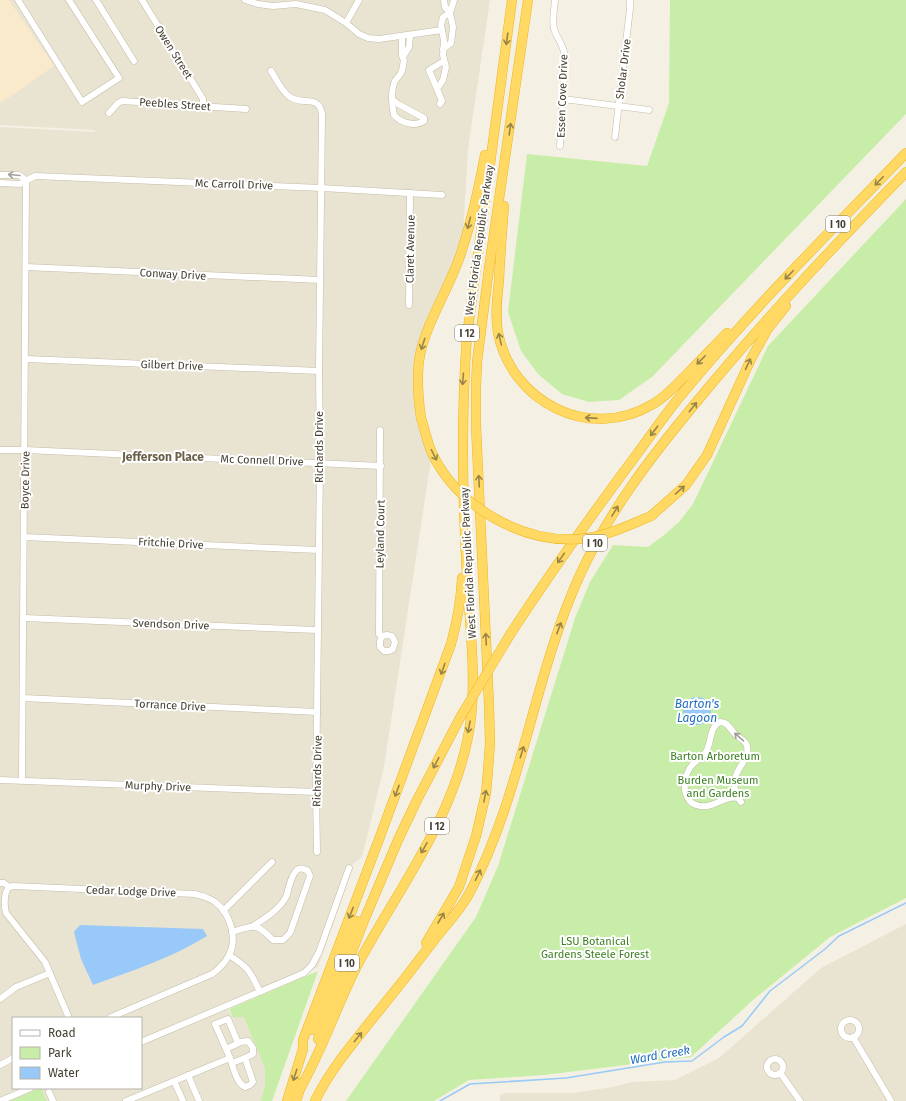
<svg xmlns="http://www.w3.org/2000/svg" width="906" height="1101" viewBox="0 0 906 1101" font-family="'Fira Sans',sans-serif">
  <rect width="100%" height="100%" fill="#f4f1e4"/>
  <g fill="#e9e3d1">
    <polygon points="9,0 490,0 468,149 462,251 426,334 418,374 421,418 432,453 384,767 362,857 352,865 353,868 318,967 227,1008 233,1017 244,1016 265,1068 265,1085 261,1101 47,1101 41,1088 141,1088 141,1018 13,1018 13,1088 40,1088 10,1101 0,1101 0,127 96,132 94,130 0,125 0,101 1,102"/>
    <polygon points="906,924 906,1101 500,1101 500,1095 505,1093 572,1093 613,1087 632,1082 675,1080 719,1058 821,968"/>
  </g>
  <polygon fill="#f9eacc" points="0,0 9,0 54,66 1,103 0,101"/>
  <g fill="#c8eda8">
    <polygon points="670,0 906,0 906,114 652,377 619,400 589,402 562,394 538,374 521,351 508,312 527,154 647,166 669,103"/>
    <polygon points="906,199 906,898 830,937 753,1000 691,1057 544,1075 469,1080 434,1101 346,1101 476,917 498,866 575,618 590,582 613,545 648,547 664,535 679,522 693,504 768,346"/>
    <polygon points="318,971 272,1101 261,1101 265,1085 265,1068 244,1017 233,1017 229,1009"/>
    <polygon points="40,1088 41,1088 47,1101 10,1101"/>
  </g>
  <g fill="#99c9f8">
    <circle cx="697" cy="711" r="14"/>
    <path d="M80 925 203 929 207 936C172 958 131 971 93 985L81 959 74 932Z"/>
  </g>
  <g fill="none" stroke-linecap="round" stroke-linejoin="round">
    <polyline stroke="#99c9f8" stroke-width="1.5" points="440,1101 470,1084 566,1078 665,1062 692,1061 724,1037 742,1026 770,991 825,949 839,936 906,903"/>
    <g stroke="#c3bca8" stroke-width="7">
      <g id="minor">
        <polyline points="18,0 82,102 119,78 69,0"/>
        <polyline points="96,0 134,61"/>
        <polyline points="142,0 203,99 203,106"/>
        <polyline points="245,0 258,4 273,6 296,4 325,10 346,23 359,34 368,38 379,39 442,30 444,41 443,55 446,67 443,80 437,89 442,101 440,104"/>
        <polyline points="444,0 445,7 450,13"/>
        <path d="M555 0C554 10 552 19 554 29 558 41 565 46 565 59L560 146"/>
        <polyline points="346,23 359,0"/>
        <polyline points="442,30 441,25 443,17 450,13"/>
        <polyline points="443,49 451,43 453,27 450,13 454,0"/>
        <polyline points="403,57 409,47 410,35"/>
        <path d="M271 71C277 80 281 91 290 97 302 106 319 94 322 114L319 371 320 463 316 792 317 852"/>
        <polyline points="437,89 429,70 444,61"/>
        <path d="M392 99 398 104 424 118V121C415 127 401 123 394 115 392 106 391 93 394 83 395 79 399 77 401 73 403 69 403 64 404 60L402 56V36"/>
        <polyline points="563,99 649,110"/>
        <polyline points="109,113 118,103 122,101 246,109"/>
        <polyline points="615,137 630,8 630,0"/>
        <polyline points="0,175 19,175 26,180"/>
        <polyline points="0,183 20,184 35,176 322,188 442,195"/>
        <polyline points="26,267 320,280"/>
        <polyline points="409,305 410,193"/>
        <polyline points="26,359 319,371"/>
        <polyline points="380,430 379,634 382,636 380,641 380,647 384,651 389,651 393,649 395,642 392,636 387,635 382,636"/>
        <polyline points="0,450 25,450 381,466"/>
        <polyline points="24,537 318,550"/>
        <polyline points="24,618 317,630"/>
        <polyline points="23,698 317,712"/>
        <polyline points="0,780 316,792"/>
        <polyline points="22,780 26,180"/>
        <path d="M737 798C724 794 710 814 692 803 688 800 686 795 685 790 684 780 687 769 695 762 699 759 703 756 706 752 712 742 709 727 720 722 727 722 730 728 734 733 738 738 746 740 747 746 749 756 743 762 739 769 733 779 733 794 741 802"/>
        <polyline points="0,883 4,883 9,887"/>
        <path d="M9 887 13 886 195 894C202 896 209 897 215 902 230 913 238 938 229 955 225 963 219 969 212 974L109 1018"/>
        <path d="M9 887C4 892 4 906 6 913L45 962 69 1018"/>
        <polyline points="223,911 272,862"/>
        <path d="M232 932C256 925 255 922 273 940H283L290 933 310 876 308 871C304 869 301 867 297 870 290 876 289 889 286 897 280 909 264 919 253 926"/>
        <path d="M229 955C249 968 250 971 260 992"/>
        <polyline points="0,999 16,987 50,973"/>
        <circle cx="850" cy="1029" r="9"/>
        <polyline points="853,1037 891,1101"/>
        <polyline points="141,1042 304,973 312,965 319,952 349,868"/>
        <polyline points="226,1049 241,1042 248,1041 253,1048 253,1054 245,1058"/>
        <path d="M230 1058C233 1066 236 1083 245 1087L250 1085 253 1082 245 1058 232 1063"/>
        <circle cx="775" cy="1067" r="8"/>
        <polyline points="0,1065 13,1058"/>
        <polyline points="781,1074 800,1101"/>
        <polyline points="188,1075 199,1101"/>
        <polyline points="174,1081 183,1101"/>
        <polyline points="49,1092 53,1101"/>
        <polyline points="0,1101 31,1088"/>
        <polyline points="126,1101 230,1058 215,1024 228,1019 238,1043"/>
      </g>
    </g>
    <g stroke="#eeb624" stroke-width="10">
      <g id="highway">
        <path d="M504 206C502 231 500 256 499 281 497 298 495 316 498 333 512 403 590 442 653 404 667 396 678 383 689 372 702 359 714 346 727 333"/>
        <path d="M421 418C418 397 416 376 420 355 427 320 452 284 462 250 472 219 479 187 485 155"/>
        <polyline points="651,516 686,485 707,455 751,359 767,330 786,306"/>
        <path d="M511 633C551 572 593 513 637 454 652 434 666 413 682 394 752 309 830 232 906 153"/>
        <polyline points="426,943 459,887 476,836 486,793 488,771 490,743 489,705 476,426 476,387 477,362 489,268 528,0"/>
        <polyline points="313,1030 357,921"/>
        <polyline points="318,1039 365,918 398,840 417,800 461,716"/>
        <path d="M300 1089C323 1049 337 1004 359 962 401 884 460 810 471 718 474 690 473 662 471 635 469 602 466 568 465 535 462 469 462 402 467 336L512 0"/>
        <path d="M287 1101 303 1049V1040L378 842 451 644C457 622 461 601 462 578"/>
        <polyline points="296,1101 302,1083"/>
        <path d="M315 1101C329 1072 349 1048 369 1023 392 995 414 967 435 939 446 925 460 910 469 894 522 794 533 679 579 577 608 513 650 458 694 405 761 323 833 247 906 172"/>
      </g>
    </g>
    <use href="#minor" stroke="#fff" stroke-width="6"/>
    <use href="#highway" stroke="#ffd964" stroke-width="9"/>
    <g stroke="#eeb624" stroke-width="10" stroke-linecap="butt">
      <g id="highway-bridge">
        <path d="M421 418C425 430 427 442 432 453 457 506 521 543 579 539 604 537 628 526 651 516"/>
        <polyline points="461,716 511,633"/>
      </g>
    </g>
    <use href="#highway-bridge" stroke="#ffd964" stroke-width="9"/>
  </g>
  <defs><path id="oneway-shaft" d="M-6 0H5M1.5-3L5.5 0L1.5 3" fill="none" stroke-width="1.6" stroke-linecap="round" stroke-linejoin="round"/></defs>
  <g stroke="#9a8549">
    <use href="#oneway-shaft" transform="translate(507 39) rotate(98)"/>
    <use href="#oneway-shaft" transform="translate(510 129) rotate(-82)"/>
    <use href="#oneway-shaft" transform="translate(879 181) rotate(134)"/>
    <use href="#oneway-shaft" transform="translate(469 223) rotate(104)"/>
    <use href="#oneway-shaft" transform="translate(789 275) rotate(134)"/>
    <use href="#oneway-shaft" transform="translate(500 339) rotate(-103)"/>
    <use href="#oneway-shaft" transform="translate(423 344) rotate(108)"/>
    <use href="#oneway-shaft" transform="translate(701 360) rotate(134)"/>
    <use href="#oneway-shaft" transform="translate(748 364) rotate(-65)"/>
    <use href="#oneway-shaft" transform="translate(463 379) rotate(94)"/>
    <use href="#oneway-shaft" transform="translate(693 407) rotate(-51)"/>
    <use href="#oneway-shaft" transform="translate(591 418) rotate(-176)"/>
    <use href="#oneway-shaft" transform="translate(654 431) rotate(127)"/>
    <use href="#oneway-shaft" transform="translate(434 455) rotate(63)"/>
    <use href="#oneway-shaft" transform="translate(479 481) rotate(-93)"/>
    <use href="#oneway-shaft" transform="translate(680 490) rotate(-41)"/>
    <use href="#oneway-shaft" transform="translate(615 511) rotate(-58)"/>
    <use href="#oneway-shaft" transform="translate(561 558) rotate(125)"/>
    <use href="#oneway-shaft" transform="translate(559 628) rotate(-69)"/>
    <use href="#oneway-shaft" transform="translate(486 639) rotate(-93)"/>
    <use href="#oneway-shaft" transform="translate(443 669) rotate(109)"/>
    <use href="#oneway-shaft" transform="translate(469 727) rotate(101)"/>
    <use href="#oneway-shaft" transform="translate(522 752) rotate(-73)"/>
    <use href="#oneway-shaft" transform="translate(436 763) rotate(118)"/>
    <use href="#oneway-shaft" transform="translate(397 791) rotate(110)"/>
    <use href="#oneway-shaft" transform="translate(485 796) rotate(-79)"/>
    <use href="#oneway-shaft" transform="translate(424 848) rotate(120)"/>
    <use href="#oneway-shaft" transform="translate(478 875) rotate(-64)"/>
    <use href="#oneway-shaft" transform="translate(351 913) rotate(111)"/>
    <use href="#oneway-shaft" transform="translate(441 918) rotate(-59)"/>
    <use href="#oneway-shaft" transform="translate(358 1037) rotate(-51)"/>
    <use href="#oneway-shaft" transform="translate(295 1075) rotate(108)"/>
  </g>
  <g stroke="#a3a099">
    <use href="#oneway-shaft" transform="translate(14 175) rotate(-175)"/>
    <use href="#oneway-shaft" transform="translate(739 737) rotate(-139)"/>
  </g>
  <g text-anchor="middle" stroke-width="4" stroke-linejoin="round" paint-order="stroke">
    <g fill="#fff" stroke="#7e7a70" stroke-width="1">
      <rect x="826" y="216" width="24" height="16" rx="3"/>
      <rect x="455" y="325" width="24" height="16" rx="3"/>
      <rect x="583" y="535" width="24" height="16" rx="3"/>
      <rect x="425" y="818" width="24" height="16" rx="3"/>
      <rect x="335" y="955" width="24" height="16" rx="3"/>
    </g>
    <g font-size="10" font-weight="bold" fill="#474133">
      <text x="838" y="228">I 10</text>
      <text x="467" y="337">I 12</text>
      <text x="595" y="547">I 10</text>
      <text x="437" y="830">I 12</text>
      <text x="347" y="967">I 10</text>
    </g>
    <g font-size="11" fill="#474133" stroke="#fff">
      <text transform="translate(174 52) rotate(58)" y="4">Owen Street</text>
      <text transform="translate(623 69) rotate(-83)" y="4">Sholar Drive</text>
      <text transform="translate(562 96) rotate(-88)" y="4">Essen Cove Drive</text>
      <text transform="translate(175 104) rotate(4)" y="4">Peebles Street</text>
      <text transform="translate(234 184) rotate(2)" y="4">Mc Carroll Drive</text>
      <text transform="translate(479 240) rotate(-82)" y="4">West Florida Republic Parkway</text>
      <text transform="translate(410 249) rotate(-89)" y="4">Claret Avenue</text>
      <text transform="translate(173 274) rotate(3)" y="4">Conway Drive</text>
      <text transform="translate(172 365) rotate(2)" y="4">Gilbert Drive</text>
      <text transform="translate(319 447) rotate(-90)" y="4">Richards Drive</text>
      <text transform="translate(262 460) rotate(2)" y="4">Mc Connell Drive</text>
      <text transform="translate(25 480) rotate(-89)" y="4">Boyce Drive</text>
      <text transform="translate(380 534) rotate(-89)" y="4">Leyland Court</text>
      <text transform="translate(171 543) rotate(3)" y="4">Fritchie Drive</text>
      <text transform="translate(468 563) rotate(-93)" y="4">West Florida Republic Parkway</text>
      <text transform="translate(171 624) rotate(2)" y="4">Svendson Drive</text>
      <text transform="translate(170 705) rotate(3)" y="4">Torrance Drive</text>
      <text transform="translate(317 771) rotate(-89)" y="4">Richards Drive</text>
      <text transform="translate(158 786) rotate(2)" y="4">Murphy Drive</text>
      <text transform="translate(131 891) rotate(2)" y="4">Cedar Lodge Drive</text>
    </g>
    <g font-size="11" fill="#3b7f20" stroke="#fff">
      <text x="715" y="760">Barton Arboretum</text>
      <text x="718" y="784">Burden Museum<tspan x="718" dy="13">and Gardens</tspan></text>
      <text x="595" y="945">LSU Botanical<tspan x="595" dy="13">Gardens Steele Forest</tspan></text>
    </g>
    <g font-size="12" font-weight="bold" fill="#6b6049" stroke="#fff">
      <text x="163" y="461">Jefferson Place</text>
    </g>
    <g font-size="12" font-style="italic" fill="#216ebe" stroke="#fff">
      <text x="697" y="708">Barton's<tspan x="697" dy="14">Lagoon</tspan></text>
      <text transform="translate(660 1055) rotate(-10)" y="4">Ward Creek</text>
    </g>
  </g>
  <rect x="12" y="1017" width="130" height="72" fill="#ffffff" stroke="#b5b3ad"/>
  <rect x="20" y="1030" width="20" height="6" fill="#ffffff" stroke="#b5b3ad"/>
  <text x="48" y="1037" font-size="12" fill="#474133">Road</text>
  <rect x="20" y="1047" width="20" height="12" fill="#c8eda8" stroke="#b5b3ad"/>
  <text x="48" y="1057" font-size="12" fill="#474133">Park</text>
  <rect x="20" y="1067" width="20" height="12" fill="#99c9f8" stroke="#b5b3ad"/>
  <text x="48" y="1077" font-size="12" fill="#474133">Water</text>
</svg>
